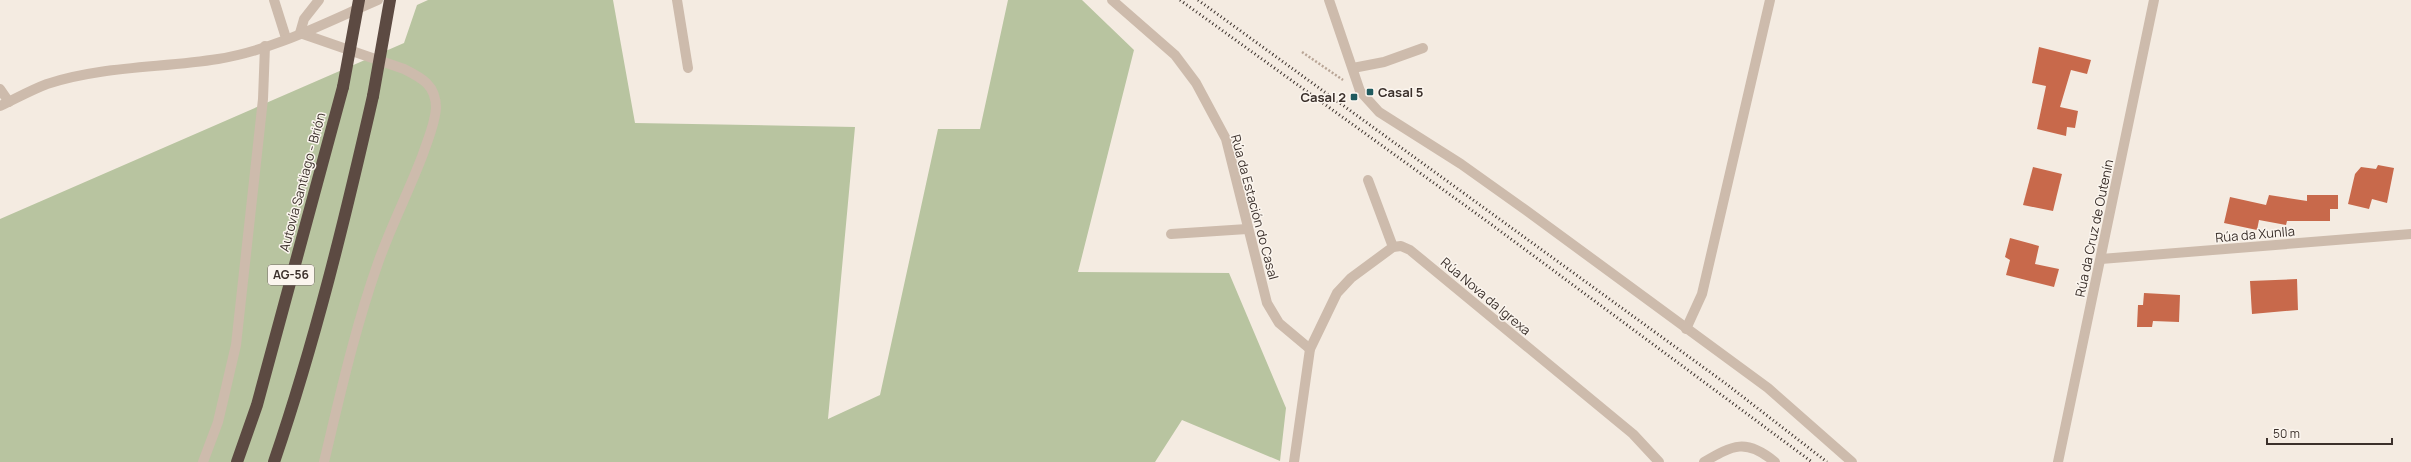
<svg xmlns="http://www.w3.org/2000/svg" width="2411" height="462" viewBox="0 0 2411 462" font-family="Manrope,sans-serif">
  <rect width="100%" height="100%" fill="#f4ebe1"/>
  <polygon fill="#b8c4a0" points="428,0 613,0 635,123 855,127 828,419 880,395 938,129 980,129 1008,0 1082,0 1134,50 1078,272 1229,273 1286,408 1280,461 1182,420 1155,462 0,462 0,219 404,43 417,5"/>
  <g fill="#c8694b">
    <polygon points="2039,47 2091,60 2087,74 2071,70 2060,107 2078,111 2075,128 2067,127 2066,136 2037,129 2046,86 2032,83"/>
    <polygon points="2378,165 2394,168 2387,203 2372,199 2369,209 2348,204 2355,174 2361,167 2376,169"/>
    <polygon points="2033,167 2062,174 2053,211 2023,205"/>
    <polygon points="2269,195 2307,201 2307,195 2338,195 2338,209 2330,209 2330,221 2287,221 2286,225 2259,220 2257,230 2224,223 2230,197 2266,205"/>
    <polygon points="2010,238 2039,246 2035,264 2059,269 2054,287 2006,275 2010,260 2005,257"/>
    <polygon points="2297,279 2298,310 2252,314 2250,281"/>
    <polygon points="2144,293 2180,295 2179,322 2153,321 2152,327 2137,327 2138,305 2143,305"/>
  </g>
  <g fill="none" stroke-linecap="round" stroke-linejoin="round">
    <polyline stroke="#b9a596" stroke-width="2.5" stroke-dasharray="2 2" stroke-linecap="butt" points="1302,52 1343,80"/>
    <g stroke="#cdbbac" stroke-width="10">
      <polyline points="274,0 286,38"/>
      <path d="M319 0 304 19 300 33 404 69C422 78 436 85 436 108 435 124 428 139 423 154 409 191 391 226 378 263 355 328 340 395 324 462"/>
      <polyline points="677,0 688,68"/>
      <polyline points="1353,68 1384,62 1423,48"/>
      <polyline points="0,89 9,102"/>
      <polyline points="1368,180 1393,247"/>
      <polyline points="1171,234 1247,229"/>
    </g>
    <g stroke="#cdbbac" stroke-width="10">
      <polyline points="1112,0 1175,55 1196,83 1226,139 1267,303 1279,323 1310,349"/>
      <polyline points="1329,0 1360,91 1379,112 1461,164 1527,211 1768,388 1852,462"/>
      <path d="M0 106C15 99 31 90 47 84 102 66 161 68 218 59 274 50 327 22 378 0"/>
      <polyline points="2101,259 2411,234"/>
      <polyline points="1686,329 1702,294 1770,0"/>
      <polyline points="203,462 218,422 236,345 263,99 265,46"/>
      <polyline points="1294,462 1310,349 1337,293 1351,278 1393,247 1401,246 1410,250 1633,434 1659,462"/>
      <path d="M1704 462C1733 445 1746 438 1775 462"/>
      <polyline points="2058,462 2154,0"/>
    </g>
    <g stroke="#5c4a42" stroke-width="12">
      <polyline points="237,462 257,405 343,87"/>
      <path d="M274 462C315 342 345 219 373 96"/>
    </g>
    <g stroke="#3b302b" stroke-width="3" stroke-dasharray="1 3" stroke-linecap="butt">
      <polyline points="1180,0 1488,222 1812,462"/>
      <polyline points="1198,0 1725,383 1827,462"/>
    </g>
    <g stroke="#5c4a42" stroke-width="12">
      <polyline points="343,87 359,0"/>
      <polyline points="373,96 390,0"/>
    </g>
  </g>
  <g fill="#1f5a5e" stroke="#fbf5ee" stroke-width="1.5">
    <rect x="1366" y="88" width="8" height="8" rx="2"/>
    <rect x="1350" y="93" width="8" height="8" rx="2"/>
  </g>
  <g text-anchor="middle" stroke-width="3" stroke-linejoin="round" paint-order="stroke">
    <rect fill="#fbf5ee" stroke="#756b66" stroke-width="1" x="268" y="265" width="46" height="20" rx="3"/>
    <g font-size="12" font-weight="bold" fill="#3b302b">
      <text x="291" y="279">AG-56</text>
    </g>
    <g font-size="13" font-weight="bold" fill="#3b302b" stroke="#fbf5ee" text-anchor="start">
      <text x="1378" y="97">Casal 5</text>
      <text x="1346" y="102" text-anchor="end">Casal 2</text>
    </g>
    <g font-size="13" fill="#3b302b" stroke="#fbf5ee">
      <text transform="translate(302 182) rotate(-75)" y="5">Autovía Santiago - Brión</text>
      <text transform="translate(1255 207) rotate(75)" y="5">Rúa da Estación do Casal</text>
      <text transform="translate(2094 228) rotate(-78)" y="5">Rúa da Cruz de Outenín</text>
      <text transform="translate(2255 234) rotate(-5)" y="5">Rúa da Xunlla</text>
      <text transform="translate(1486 296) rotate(40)" y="5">Rúa Nova da Igrexa</text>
    </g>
  </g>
  <path d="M2267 438v6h125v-6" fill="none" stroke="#3b302b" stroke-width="2"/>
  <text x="2273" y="438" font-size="12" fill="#3b302b" stroke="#fbf5ee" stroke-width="3" paint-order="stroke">50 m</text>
</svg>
